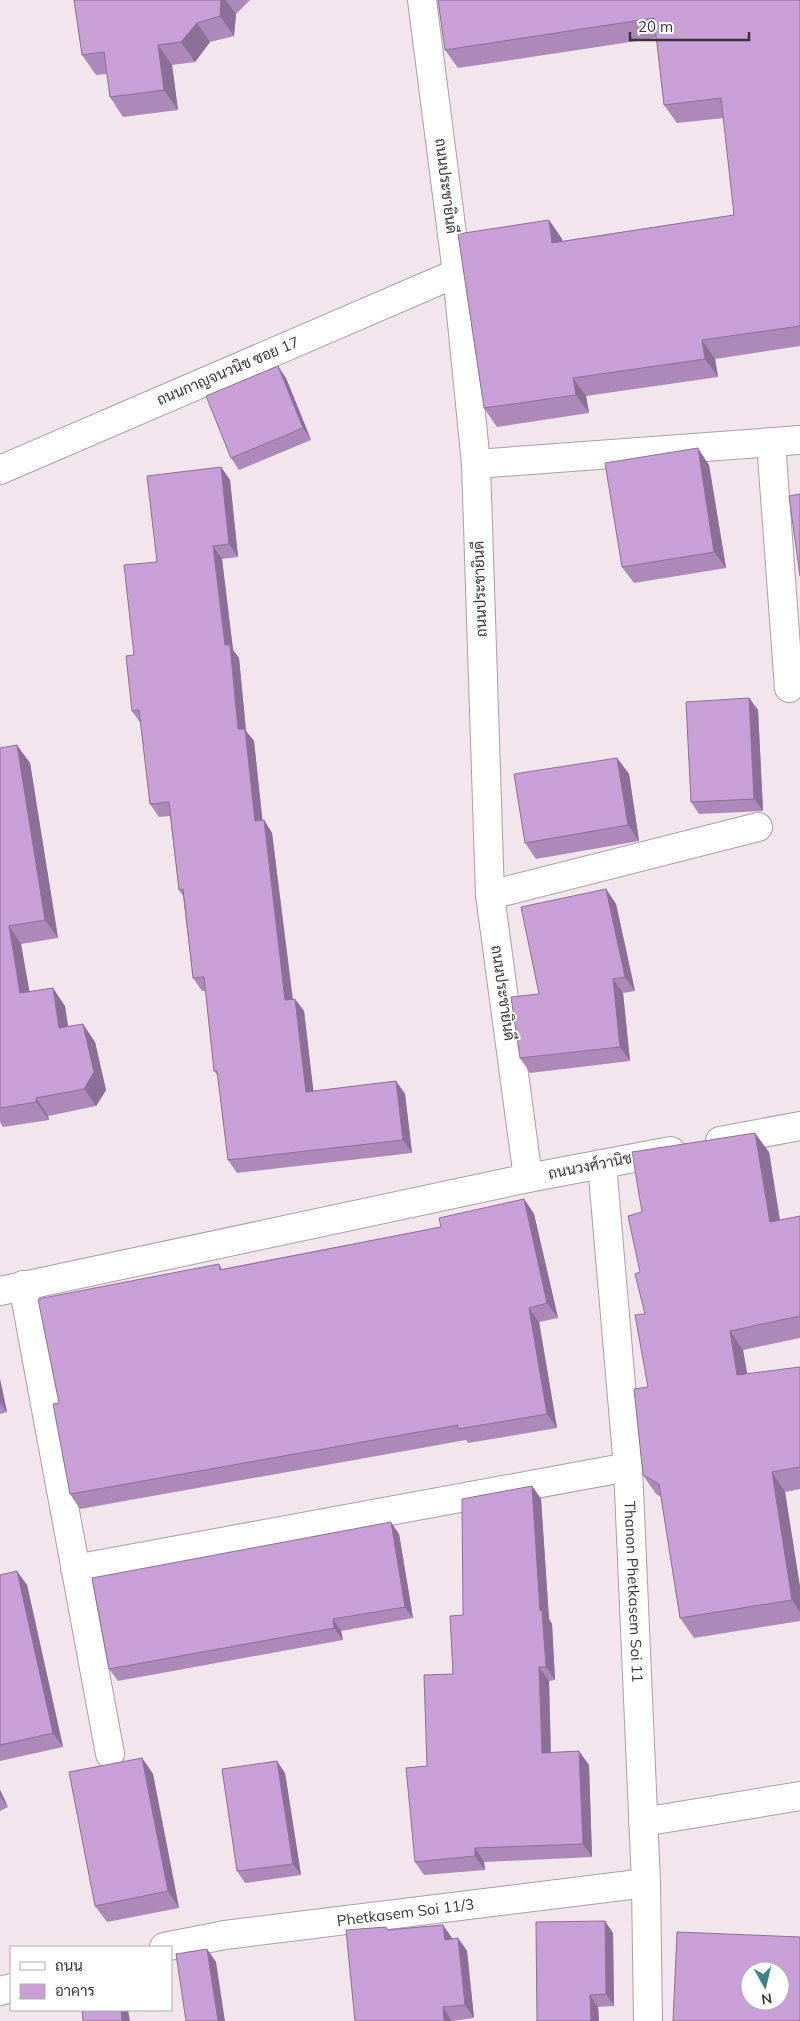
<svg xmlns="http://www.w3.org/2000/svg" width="800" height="2021" viewBox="0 0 800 2021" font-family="Mulish,Sarabun,sans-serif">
  <rect width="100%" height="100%" fill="#f2e6ec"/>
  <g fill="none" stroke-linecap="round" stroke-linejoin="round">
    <g stroke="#aa9ea4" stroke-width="30">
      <g id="minor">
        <polyline points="422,0 457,273 476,464 490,895 528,1178"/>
        <polyline points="771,442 789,688"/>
        <polyline points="476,464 800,440"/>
        <polyline points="0,470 457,273"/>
        <polyline points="490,895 758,827"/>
        <polyline points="720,1141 800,1126"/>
        <path id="s1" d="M602 1164 628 1467 646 1883 648 2021"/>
        <polyline points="23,1285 110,1754"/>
        <polyline points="0,1291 528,1178 671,1151"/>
        <polyline points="75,1569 628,1467"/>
        <polyline points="643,1822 800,1796"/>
        <path id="s2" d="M164 1947 225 1935 646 1883"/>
        <polyline points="0,1991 11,1988"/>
      </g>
    </g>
    <use href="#minor" stroke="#fff" stroke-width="28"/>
  </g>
  <g fill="#ac89b9">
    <polygon points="74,0 250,0 236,14 234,36 210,42 195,62 172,65 178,110 123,117 110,97 107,74 96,75 82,55"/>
    <polygon points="438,0 800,0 800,346 715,359 718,377 586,396 589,413 497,427 484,408 549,220 562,239 562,241 734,215 724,118 677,123 664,105 657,38 458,68 445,50"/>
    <polygon points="286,378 311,440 239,470 231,458"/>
    <polygon points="709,465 726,568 634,583 622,567"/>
    <polygon points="221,467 230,480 238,557 222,559 233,650 239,658 246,731 254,741 262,820 264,820 272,833 293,999 304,1011 313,1091 396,1081 405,1094 412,1153 237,1173 228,1160 218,1076 214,1071 206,991 202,991 193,978 183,896 179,890 170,816 159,817 150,804 141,724 132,711 134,655 157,562"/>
    <polygon points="749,698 758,710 763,811 699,814 691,802"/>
    <polygon points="0,748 30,763 58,938 21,944 29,992 65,1006 68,1027 95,1042 106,1090 96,1106 48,1116 49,1120 3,1127 0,1122"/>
    <polygon points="617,758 629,774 639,841 536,859 525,843"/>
    <polygon points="606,889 616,904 635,991 623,993 630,1061 530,1073 520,1058 539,994"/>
    <polygon points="769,1152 780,1220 800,1216 800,1338 743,1350 747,1374 800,1367 800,1489 785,1492 800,1587 800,1621 694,1638 680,1618 661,1497 656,1494 643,1475 648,1387 645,1314 640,1272 642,1212"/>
    <polygon points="524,1199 534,1214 558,1318 539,1322 557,1428 468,1443 466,1440 80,1509 70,1494 219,1264 222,1269 441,1227"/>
    <polygon points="0,1379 7,1412 0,1414"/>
    <polygon points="532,1486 541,1499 549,1619 552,1624 555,1680 549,1681 551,1753 589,1765 592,1857 484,1862 485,1870 424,1875 415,1862 427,1766 453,1674 463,1615"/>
    <polygon points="399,1534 413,1618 341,1631 343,1640 118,1681 109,1669"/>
    <polygon points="0,1575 27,1585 63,1747 0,1761"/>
    <polygon points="142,1758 153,1774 179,1908 107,1922 95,1906"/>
    <polygon points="285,1773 301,1875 245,1883 237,1871"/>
    <polygon points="0,1790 8,1807 0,1811"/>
    <polygon points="389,1930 452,1938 452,1939 458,1938 467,1951 474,2018 452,2021"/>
    <polygon points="613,1933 614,2006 598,2007 599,2021 537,2021"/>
  </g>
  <g fill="#8c6f96">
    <polygon points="221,0 226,0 236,14 234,36 220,16"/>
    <polygon points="197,23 210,42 195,62 181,42"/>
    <polygon points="158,45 172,65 178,110 164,90"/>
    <polygon points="549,220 562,239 565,261 552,243"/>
    <polygon points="702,340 715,359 718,377 705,359"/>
    <polygon points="278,366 286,378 311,440 303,428"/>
    <polygon points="573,378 586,396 589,413 576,395"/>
    <polygon points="698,448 709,465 726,568 714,552"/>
    <polygon points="221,467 230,480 238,557 229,544"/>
    <polygon points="213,546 222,559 233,650 239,658 246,731 254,741 264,834 255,821 238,729 225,645"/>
    <polygon points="749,698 758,710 763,811 754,799"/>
    <polygon points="17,745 30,763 58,938 45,920"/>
    <polygon points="617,758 629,774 639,841 628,825"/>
    <polygon points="264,820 272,833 294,1012 285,1000"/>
    <polygon points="606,889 616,904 635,991 625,977"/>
    <polygon points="9,926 21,944 33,1011 20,993"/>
    <polygon points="613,979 623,993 630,1061 620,1047"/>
    <polygon points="53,988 65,1006 71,1046 59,1028"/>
    <polygon points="295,999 304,1011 315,1104 306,1092"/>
    <polygon points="83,1024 95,1042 106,1090 96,1106 84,1089"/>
    <polygon points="396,1081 405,1094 412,1153 403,1140"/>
    <polygon points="36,1098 48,1116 49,1120 36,1102"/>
    <polygon points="755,1133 769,1152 783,1241 770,1222"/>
    <polygon points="524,1199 534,1214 558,1318 547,1303"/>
    <polygon points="529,1308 539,1322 557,1428 547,1414"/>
    <polygon points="730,1331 743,1350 751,1394 737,1375"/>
    <polygon points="0,1379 7,1412 0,1403"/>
    <polygon points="772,1472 785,1492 800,1587 800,1612 792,1600"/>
    <polygon points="532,1486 541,1499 549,1619 552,1624 555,1680 546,1667 540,1611"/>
    <polygon points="391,1522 399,1534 413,1618 405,1607"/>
    <polygon points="17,1571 27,1585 63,1747 53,1733"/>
    <polygon points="333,1619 341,1631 343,1640 334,1628"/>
    <polygon points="539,1667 549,1681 551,1766 542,1753"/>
    <polygon points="579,1751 589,1765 592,1857 583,1844"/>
    <polygon points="142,1758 153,1774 179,1908 168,1891"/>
    <polygon points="277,1761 285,1773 301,1875 293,1864"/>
    <polygon points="0,1790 8,1807 0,1796"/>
    <polygon points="475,1848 484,1862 485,1870 475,1856"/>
    <polygon points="605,1921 613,1933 614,2006 606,1994"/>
    <polygon points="443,1925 452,1938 454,1953 445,1940"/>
    <polygon points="458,1938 467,1951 474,2018 465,2005"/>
    <polygon points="207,1949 216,1962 225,2021 218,2021"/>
    <polygon points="590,1995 598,2007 599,2021 591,2021"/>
    <polygon points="443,2007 452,2021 444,2021"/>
    <polygon points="121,2010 128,2010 130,2021 122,2021"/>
  </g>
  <g fill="#c89fd7" stroke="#8c6f96" fill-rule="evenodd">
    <polygon points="74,0 221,0 220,16 197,23 181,42 158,45 164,90 110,97 104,52 82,55"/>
    <polygon points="438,0 800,0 800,326 702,340 705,359 573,378 576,395 484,408 458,234 549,220 552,243 734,215 721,98 664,105 654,18 445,50"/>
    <polygon points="278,366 303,428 231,458 206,396"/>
    <polygon points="698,448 714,552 622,567 605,463"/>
    <polygon points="221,467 229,544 213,546 225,645 230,645 238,729 245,729 255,821 264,820 285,1000 295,999 306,1092 396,1081 403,1140 228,1160 217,1071 214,1071 204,977 193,978 183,889 179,890 169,802 150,804 139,710 132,711 126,656 134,655 124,565 157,562 147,476"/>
    <polygon points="800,494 800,576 789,496"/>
    <polygon points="749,698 754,799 691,802 686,702"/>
    <polygon points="17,745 45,920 9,926 20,993 53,988 59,1028 83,1024 94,1072 84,1089 36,1098 36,1102 0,1108 0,748"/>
    <polygon points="617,758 628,825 525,843 514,774"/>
    <polygon points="606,889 625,977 613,979 620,1047 520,1058 511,997 539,994 521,907"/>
    <polygon points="755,1133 770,1222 800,1216 800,1316 730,1331 737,1375 800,1367 800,1467 772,1472 792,1600 680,1618 659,1484 643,1475 634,1389 648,1387 635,1315 645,1314 635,1274 640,1272 628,1216 642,1212 632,1152"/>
    <polygon points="524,1199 547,1303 529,1308 547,1414 458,1429 458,1425 70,1494 53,1404 59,1403 38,1299 219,1264 220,1270 441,1227 439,1218"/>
    <polygon points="532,1486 540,1611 542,1610 546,1667 539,1667 542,1753 579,1751 583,1844 475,1848 475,1856 415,1862 406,1768 427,1766 424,1675 453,1674 450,1616 463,1615 462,1499"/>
    <polygon points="391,1522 405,1607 333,1619 334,1628 109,1669 92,1578"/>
    <polygon points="17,1571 53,1733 0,1745 0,1575"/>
    <polygon points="142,1758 168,1891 95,1906 69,1772"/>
    <polygon points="277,1761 293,1864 237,1871 222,1769"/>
    <polygon points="605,1921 606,1994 590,1995 591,2021 537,2021 536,1922"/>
    <polygon points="443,1925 445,1940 458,1938 465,2005 443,2007 444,2021 355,2021 346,1930 386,1927 387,1930"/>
    <path d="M677 1932 800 1937V2021H673ZM750 1971H780V2001H750Z"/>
    <polygon points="207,1949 218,2021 186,2021 176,1954"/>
    <polygon points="82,2010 121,2010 122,2021 83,2021"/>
  </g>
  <g text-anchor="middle" stroke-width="4" stroke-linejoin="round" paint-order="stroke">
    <g font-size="15" fill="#393436" stroke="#fff">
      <text transform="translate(446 186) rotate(83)" y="5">ถนนประชายินดี</text>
      <text transform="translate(228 371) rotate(-23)" y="5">ถนนกาญจนวนิช ซอย 17</text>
      <text transform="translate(480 589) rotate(-92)" y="5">ถนนประชายินดี</text>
      <text transform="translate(503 993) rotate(82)" y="5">ถนนประชายินดี</text>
      <text transform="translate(590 1166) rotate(-11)" y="5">ถนนวงศ์วานิช</text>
      <text dy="5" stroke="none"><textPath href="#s1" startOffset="429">Thanon Phetkasem Soi 11</textPath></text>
      <text dy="5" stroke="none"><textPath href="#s2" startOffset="244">Phetkasem Soi 11/3</textPath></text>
    </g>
  </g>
  <rect x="10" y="1946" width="162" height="65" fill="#ffffff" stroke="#b0aeaf"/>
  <rect x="20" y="1962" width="25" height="8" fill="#ffffff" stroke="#b0aeaf"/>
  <text x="55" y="1971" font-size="15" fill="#393436">ถนน</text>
  <rect x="20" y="1984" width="25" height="15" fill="#c89fd7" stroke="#b0aeaf"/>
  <text x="55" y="1996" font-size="15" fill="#393436">อาคาร</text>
  <g transform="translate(765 1986) rotate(172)"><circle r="24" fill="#ffffff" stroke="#b0aeaf"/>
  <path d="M0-4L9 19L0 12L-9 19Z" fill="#3d858b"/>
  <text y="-8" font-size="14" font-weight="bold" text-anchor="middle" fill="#393436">N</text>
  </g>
  <path d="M630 32v8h119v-8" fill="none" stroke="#393436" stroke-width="2.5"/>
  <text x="638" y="32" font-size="15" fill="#393436" stroke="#ffffff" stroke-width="4" paint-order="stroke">20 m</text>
</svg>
